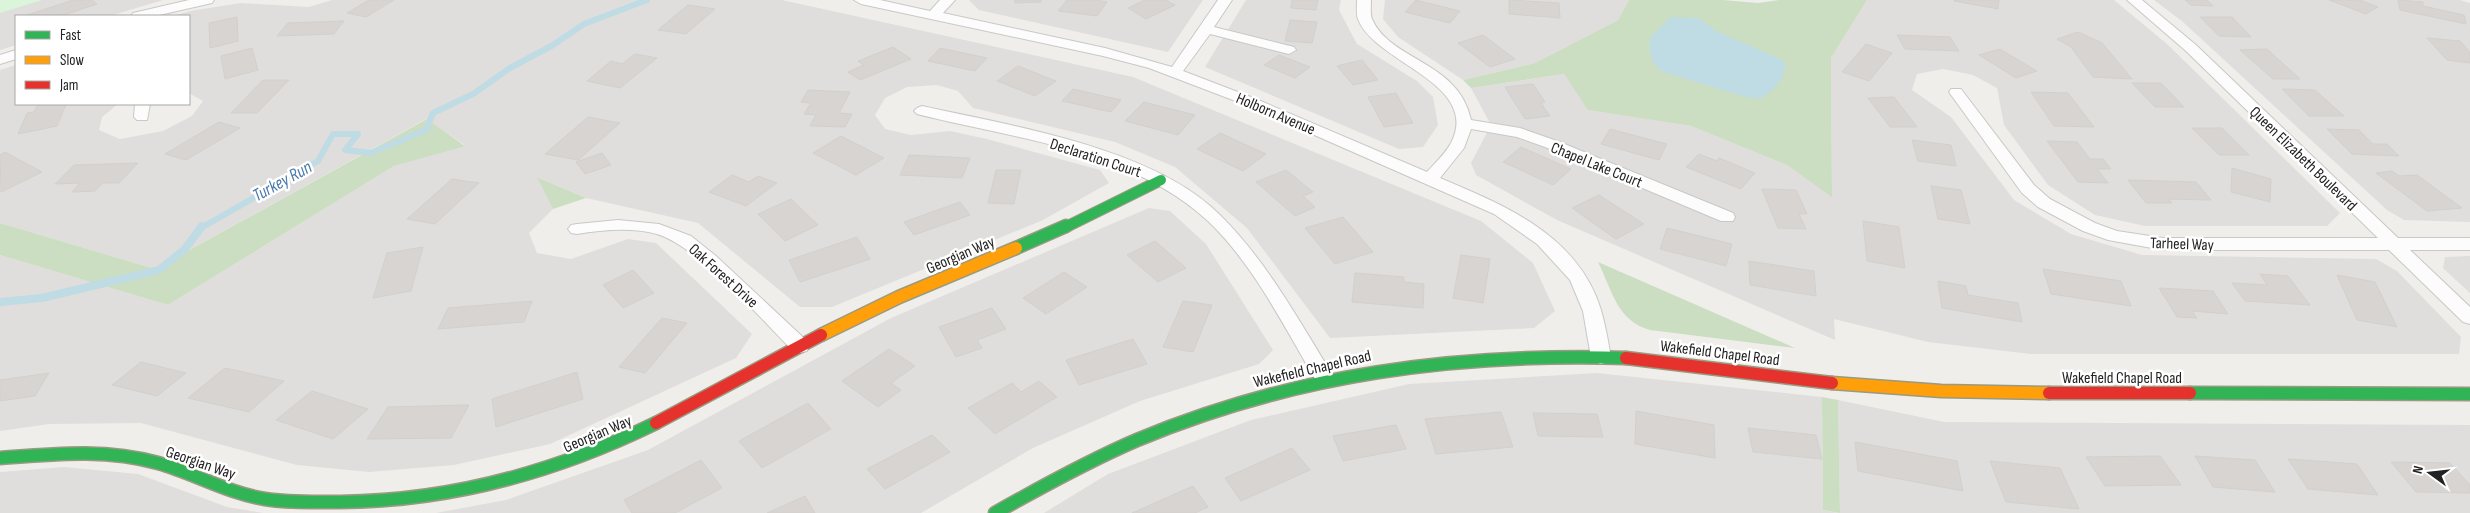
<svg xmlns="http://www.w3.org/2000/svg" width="2470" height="513" viewBox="0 0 2470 513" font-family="'Sofia Sans Condensed',sans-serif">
  <rect width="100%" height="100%" fill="#f0eeeb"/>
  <g fill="#dfdedc">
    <polygon points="40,0 163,0 110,16 16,16 16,45 0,50 0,12"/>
    <polygon points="332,0 782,0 1133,77 1481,221 1533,263 1555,311 1534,328 1330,338 1247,228 1175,167 1115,142 973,108 958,91 937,85 907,87 885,98 875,115 885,129 911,135 950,131 987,139 1100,170 1109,183 1043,220 832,307 800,307 698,223 586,198 538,177 553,209 529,233 537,253 571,259 628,239 656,243 752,334 736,358 550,444 454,465 369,472 297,465 141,423 49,424 0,431 0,255 168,305 394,166 465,145 426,119 155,269 0,223 0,70 16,65 16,104 118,104 102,117 99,130 120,139 163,131 192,116 203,101 189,93 189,16 174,16 190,11 241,3 309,7"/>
    <polygon points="969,0 1203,0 1168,52 979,10"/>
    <polygon points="1246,0 1341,0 1339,10 1357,44 1417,81 1433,97 1438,125 1423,147 1399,149 1205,67"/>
    <polygon points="1385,0 1629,0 1618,20 1535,63 1463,80 1398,37 1383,19"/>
    <polygon points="1867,0 2114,0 2167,44 2340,213 2327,226 2145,226 2095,215 2048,185 2004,125 1997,88 1973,75 1943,69 1917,74 1912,90 1951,117 2014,200 2071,234 2142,255 2376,259 2397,271 2461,337 2459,354 2031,354 1928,342 1834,319 1835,340 1557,220 1476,175 1471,163 1491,125 1471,88 1564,74 1589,110 1691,126 1787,165 1832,196 1831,58"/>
    <polygon points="2154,0 2460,0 2470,3 2470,222 2404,220 2387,210 2183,22"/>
    <polygon points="1149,208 1170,211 1206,244 1273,350 1259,364 1140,401 1033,448 921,513 436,513 506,500 648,450 891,318"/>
    <polygon points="2470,256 2470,293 2443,268 2445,257"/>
    <polygon points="1597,373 1822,397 1823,510 1839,513 1044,513 1108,474 1251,420 1409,384"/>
    <polygon points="1838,400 1944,422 2470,425 2470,513 1840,513"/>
    <polygon points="64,467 138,474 227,507 263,513 0,513 0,472"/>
  </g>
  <g fill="#cbdec1">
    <polygon points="1629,0 1723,0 1758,3 1779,0 1867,0 1831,58 1832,197 1787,165 1691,126 1588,110 1564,74 1471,88 1463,80 1535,63 1618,20"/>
    <polygon points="427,119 465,146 394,166 168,305 0,255 0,223 155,269"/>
    <polygon points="537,177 586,198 553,209"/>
    <path d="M1598 262 1795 348 1650 330C1617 321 1612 290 1598 262Z"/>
    <polygon points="1822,397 1838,400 1840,513 1823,510"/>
  </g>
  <polygon fill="#daf5da" points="0,0 42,0 0,13"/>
  <path fill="#bfdbe3" d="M1671 17 1698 18 1716 31 1776 57 1785 62C1786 80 1774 89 1761 99L1746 97 1663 72C1650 62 1649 54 1650 38Z"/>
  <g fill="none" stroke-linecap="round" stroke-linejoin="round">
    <polyline stroke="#bfdbe3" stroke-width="6" points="201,228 318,161 333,134 358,134 345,150 371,153 426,130 433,113 473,94 510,68 553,45 584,24 647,0"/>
    <polyline stroke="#bfdbe3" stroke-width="8" points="0,302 42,298 159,270 185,249 202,226"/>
  </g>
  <g fill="#d7d4d2" stroke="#d3d0cc">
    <polygon points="73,0 92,0 97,4 61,16 24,16"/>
    <polygon points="369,0 394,0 366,17 347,13"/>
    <polygon points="1015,0 1041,0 1041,2 1015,3"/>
    <polygon points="1067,0 1095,0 1107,2 1097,16 1058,11"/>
    <polygon points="1145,0 1166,0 1175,5 1146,19 1128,8"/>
    <polygon points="1292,0 1318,0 1316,10 1291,8"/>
    <polygon points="1416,0 1460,11 1450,23 1405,12"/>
    <polygon points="1509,0 1559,3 1560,18 1509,14"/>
    <polygon points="1999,0 1998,9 1954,1 1954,0"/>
    <polygon points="2185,0 2207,0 2213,6 2191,5"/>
    <polygon points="2329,0 2360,0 2378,7 2366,14"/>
    <polygon points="2398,0 2423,2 2423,6 2464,15 2466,24 2400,10"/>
    <polygon points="688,5 715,9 686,34 658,30"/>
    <polygon points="237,17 238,41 210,48 209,23"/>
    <polygon points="2200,17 2232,17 2251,37 2219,36"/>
    <polygon points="1290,20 1317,22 1312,43 1285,41"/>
    <polygon points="344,21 334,34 277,36 288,23"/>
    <polygon points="2078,32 2102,43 2132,79 2093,77 2071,47 2057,39"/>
    <polygon points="1483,35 1515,59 1490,67 1458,43"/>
    <polygon points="1897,35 1950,37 1959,51 1905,49"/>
    <polygon points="2427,38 2460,41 2470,52 2470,63 2447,60"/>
    <polygon points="1866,44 1892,53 1869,81 1842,72"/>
    <polygon points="893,47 911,59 860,80 848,72 864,65 858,61"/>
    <polygon points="252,48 258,70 225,79 221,56"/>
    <polygon points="940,48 987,58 975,71 928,61"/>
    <polygon points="2000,49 2037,71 2016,78 1979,55"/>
    <polygon points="2267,49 2300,79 2273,79 2240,50"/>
    <polygon points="635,54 657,58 620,88 587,81 611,61 622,64"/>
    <polygon points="1279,55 1310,67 1295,78 1264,65"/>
    <polygon points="1362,60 1378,80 1353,85 1337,66"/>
    <polygon points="1018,66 1056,81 1035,96 997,81"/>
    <polygon points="263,80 289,80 257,113 231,113"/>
    <polygon points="2132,83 2161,83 2184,107 2155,107"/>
    <polygon points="1533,84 1545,102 1541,103 1550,116 1525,119 1505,87"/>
    <polygon points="1073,89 1121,100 1111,112 1062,101"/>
    <polygon points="2282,89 2315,90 2344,116 2309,116"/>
    <polygon points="808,90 850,92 839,113 852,114 845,127 810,126 816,115 804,114 811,103 801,102"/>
    <polygon points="2031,92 2068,93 2094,127 2054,126"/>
    <polygon points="1396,93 1413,123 1384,127 1368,97"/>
    <polygon points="1894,97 1917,127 1890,127 1868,98"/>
    <polygon points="1144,102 1195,115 1178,135 1125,121"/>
    <polygon points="38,104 66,104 57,126 18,134 27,113 34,112"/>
    <polygon points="588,117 620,123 578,160 545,154"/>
    <polygon points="219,122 240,128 186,160 165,154"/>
    <polygon points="2192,128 2222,128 2249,155 2219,155"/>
    <polygon points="1610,129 1667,144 1659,160 1601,144"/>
    <polygon points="2327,129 2359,130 2373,144 2387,144 2399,156 2352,154"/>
    <polygon points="1220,133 1266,154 1243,171 1197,149"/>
    <polygon points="841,136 884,158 856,175 813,153"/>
    <polygon points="1912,140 1951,145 1956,166 1918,161"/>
    <polygon points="2047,141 2077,142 2090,159 2103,159 2111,169 2097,169 2108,183 2078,182"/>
    <polygon points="1521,147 1571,169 1553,185 1503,162"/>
    <polygon points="5,152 42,172 1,192 0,155"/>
    <polygon points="602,153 611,165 585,174 576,162"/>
    <polygon points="1699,154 1717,161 1719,158 1755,173 1741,189 1686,167"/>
    <polygon points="909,155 970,158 962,178 900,175"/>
    <polygon points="138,163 119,183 103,183 95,191 72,192 80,183 55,184 74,165"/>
    <polygon points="2232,168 2271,179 2270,202 2231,192"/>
    <polygon points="996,170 1021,170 1014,204 988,203"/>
    <polygon points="1286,170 1313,192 1303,196 1315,207 1295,216 1256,182"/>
    <polygon points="2392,171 2399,176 2417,175 2462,208 2427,211 2376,173"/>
    <polygon points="732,175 749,182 758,176 777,183 746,206 709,192"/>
    <polygon points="452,179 479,183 435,224 407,219"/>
    <polygon points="2128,180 2196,182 2211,200 2168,199 2172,203 2146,203"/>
    <polygon points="1931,186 1961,190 1970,224 1938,219"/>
    <polygon points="1762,189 1796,190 1807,214 1799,214 1806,229 1778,228"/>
    <polygon points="1599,195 1644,224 1616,239 1572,208"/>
    <polygon points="791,199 818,225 785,241 758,214"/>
    <polygon points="960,202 970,215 914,235 904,222"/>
    <polygon points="1343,217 1373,252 1335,264 1305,228"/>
    <polygon points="1863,221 1899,227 1905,268 1867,261"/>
    <polygon points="1667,228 1732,244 1726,266 1660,249"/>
    <polygon points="857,237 870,259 800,282 789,260"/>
    <polygon points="1155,241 1186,268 1158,282 1127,255"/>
    <polygon points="423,247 411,291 373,298 387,253"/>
    <polygon points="1461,255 1490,259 1483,303 1453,298"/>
    <polygon points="1749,261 1814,271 1816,296 1750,285"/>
    <polygon points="2043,269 2121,281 2131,306 2051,294"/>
    <polygon points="633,270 654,293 623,308 603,285"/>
    <polygon points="1064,272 1087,287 1046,314 1023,298"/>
    <polygon points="1355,273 1404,277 1404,282 1424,284 1423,308 1352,302"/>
    <polygon points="2260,274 2288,276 2310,305 2245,301 2232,283 2267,285"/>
    <polygon points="2337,275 2375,282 2397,327 2357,320"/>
    <polygon points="1938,281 1966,286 1968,295 2018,303 2022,322 1942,308"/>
    <polygon points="2159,288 2213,291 2228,314 2192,311 2197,318 2177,317"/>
    <polygon points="532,301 524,322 438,329 448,308"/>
    <polygon points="1183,301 1212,305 1193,352 1163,347"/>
    <polygon points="992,308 1006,329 977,340 982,348 956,357 939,327"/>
    <polygon points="662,318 687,323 645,373 619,367"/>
    <polygon points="1133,339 1147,364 1079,385 1066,360"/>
    <polygon points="889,349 915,366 891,383 901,390 878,407 842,381"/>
    <polygon points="141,362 186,373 157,396 112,385"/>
    <polygon points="225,368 284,381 249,412 188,398"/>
    <polygon points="577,372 583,399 496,427 492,399"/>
    <polygon points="49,373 35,396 0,401 0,380"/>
    <polygon points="1039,381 1057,397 995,434 968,408 1012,383 1021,392"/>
    <polygon points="312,391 368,409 333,439 276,420"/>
    <polygon points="808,403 831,429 762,468 739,441"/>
    <polygon points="469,405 451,438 367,439 388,407"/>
    <polygon points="1636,411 1714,425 1715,458 1635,444"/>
    <polygon points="1501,412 1513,447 1436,454 1425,419"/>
    <polygon points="1533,413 1597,414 1603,437 1538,436"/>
    <polygon points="1396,425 1406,449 1343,461 1333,436"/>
    <polygon points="1748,428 1816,435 1822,459 1753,452"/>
    <polygon points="932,435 950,452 885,489 867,469"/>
    <polygon points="1855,442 1957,461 1963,491 1858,471"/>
    <polygon points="1292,448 1310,470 1241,501 1225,478"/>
    <polygon points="2160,456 2181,485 2105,486 2086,457"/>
    <polygon points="2195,456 2255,460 2275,492 2213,487"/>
    <polygon points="2288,459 2357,464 2378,495 2308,489"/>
    <polygon points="701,460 722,488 675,513 632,513 624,500"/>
    <polygon points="1990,461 2060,468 2079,509 2006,502"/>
    <polygon points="2391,462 2450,463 2470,485 2470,493 2416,492"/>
    <polygon points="1193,486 1208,507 1195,513 1132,513"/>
    <polygon points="805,496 815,513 767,513"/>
  </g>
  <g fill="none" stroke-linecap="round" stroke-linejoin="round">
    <g stroke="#c9c8c7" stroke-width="2">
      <g id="street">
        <polygon points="189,0 214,0 212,3 155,16 131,16 133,13"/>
        <path d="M854 0H880L930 11 940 0H955L943 13 1105 48 1172 67 1218 0H1232L1214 27 1294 47 1296 50 1289 54 1210 34 1183 71 1256 99 1427 172C1435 163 1445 154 1451 143 1482 83 1374 63 1358 19 1356 14 1357 6 1357 0H1371C1371 6 1370 14 1372 19 1390 61 1459 61 1471 120L1520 128 1557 141 1733 213 1735 217 1733 221H1721L1545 147 1517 137 1471 129 1464 148 1440 178C1499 203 1567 230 1595 294 1604 314 1607 336 1611 357L1608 362 1601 364 1594 362 1591 357 1583 311 1570 280 1537 244 1494 214 1246 105 1149 68 1103 56 861 4Z"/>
        <polygon points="2127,0 2142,0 2196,45 2398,238 2470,238 2470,250 2410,250 2470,307 2470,324 2463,322 2389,250 2163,250 2108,240 2083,231 2038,207 2022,193 1949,92 1951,89 1961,89 2034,185 2050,199 2095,223 2117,231 2163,238 2378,238 2186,51"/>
        <polygon points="16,50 16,59 0,64 0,55"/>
        <polygon points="135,104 150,104 147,120 137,120 134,117"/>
        <path d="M922 106C1012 126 1155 148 1221 216 1267 262 1298 319 1332 374L1335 379 1332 384 1325 386 1318 384C1285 329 1255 266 1208 221 1130 149 1015 139 917 114L914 111 917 108Z"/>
        <path d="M618 220 659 224 691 236 716 256 807 341 809 346 807 351 800 353 793 351C760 318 699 247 657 234 631 227 603 230 577 234L571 233 568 229 571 225 577 224Z"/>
      </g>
    </g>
    <g stroke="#999a82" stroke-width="12">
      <polyline id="fast-far1" points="1064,228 1161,180"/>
    </g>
    <g stroke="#999a82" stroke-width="15">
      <g id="fast">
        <polyline points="1016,248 1066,226"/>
        <polyline points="2190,393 2470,394"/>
        <path d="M0 458C52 454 106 448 158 463 194 473 227 493 265 499 290 503 316 502 340 502 452 501 556 472 656 423"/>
        <path d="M995 513C1041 487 1088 461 1137 440 1295 374 1456 353 1626 358"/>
      </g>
    </g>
    <g stroke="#999a82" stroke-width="15">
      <g id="slow">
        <polyline points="821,335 899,297 1016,248"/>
        <polyline points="1832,383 1941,391 2049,393"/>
      </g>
    </g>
    <g stroke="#999a82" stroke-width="15">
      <g id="jam">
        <polyline points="1626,358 1832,383"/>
        <polyline points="2049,393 2190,393"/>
        <polyline points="656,423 821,335"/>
      </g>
    </g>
    <use href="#street" fill="#fdfcfc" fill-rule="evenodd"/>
    <use href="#fast-far1" stroke="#30b455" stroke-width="10"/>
    <use href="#fast" stroke="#30b455" stroke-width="12"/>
    <use href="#slow" stroke="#ff9f0a" stroke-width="12"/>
    <use href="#jam" stroke="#e5322d" stroke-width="12"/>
  </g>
  <g text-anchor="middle" stroke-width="5" stroke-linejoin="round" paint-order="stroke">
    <g font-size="16" fill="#222" stroke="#fff">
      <text transform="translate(1276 113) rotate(23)" y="6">Holborn Avenue</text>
      <text transform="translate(1096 157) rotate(18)" y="6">Declaration Court</text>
      <text transform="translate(2304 158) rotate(44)" y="6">Queen Elizabeth Boulevard</text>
      <text transform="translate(1597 164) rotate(22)" y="6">Chapel Lake Court</text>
      <text transform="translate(2182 243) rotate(2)" y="6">Tarheel Way</text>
      <text transform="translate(960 254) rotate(-23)" y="6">Georgian Way</text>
      <text transform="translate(724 275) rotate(42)" y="6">Oak Forest Drive</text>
      <text transform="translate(1720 352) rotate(7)" y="6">Wakefield Chapel Road</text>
      <text transform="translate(1312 368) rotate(-13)" y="6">Wakefield Chapel Road</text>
      <text x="2122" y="383">Wakefield Chapel Road</text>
      <text transform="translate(597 433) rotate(-23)" y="6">Georgian Way</text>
      <text transform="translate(201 462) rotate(19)" y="6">Georgian Way</text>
    </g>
    <g font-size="18" font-style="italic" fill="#4a7aab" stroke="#fff">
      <text transform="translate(282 181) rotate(-29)" y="6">Turkey Run</text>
    </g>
  </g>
  <rect x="15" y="15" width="175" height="90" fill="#ffffff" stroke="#a7a7a7"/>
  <rect x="25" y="31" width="25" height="8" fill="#30b455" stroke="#a7a7a7"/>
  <text x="60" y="40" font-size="15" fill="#222222">Fast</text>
  <rect x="25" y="56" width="25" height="8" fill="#ff9f0a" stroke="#a7a7a7"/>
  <text x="60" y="65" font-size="15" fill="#222222">Slow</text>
  <rect x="25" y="81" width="25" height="8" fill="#e5322d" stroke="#a7a7a7"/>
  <text x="60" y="90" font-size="15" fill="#222222">Jam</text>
  <g transform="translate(2430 473) rotate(285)" stroke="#ffffff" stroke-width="4" paint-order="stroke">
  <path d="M0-4L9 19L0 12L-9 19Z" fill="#222222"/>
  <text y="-8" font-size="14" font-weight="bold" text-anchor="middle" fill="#222222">N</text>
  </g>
</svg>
